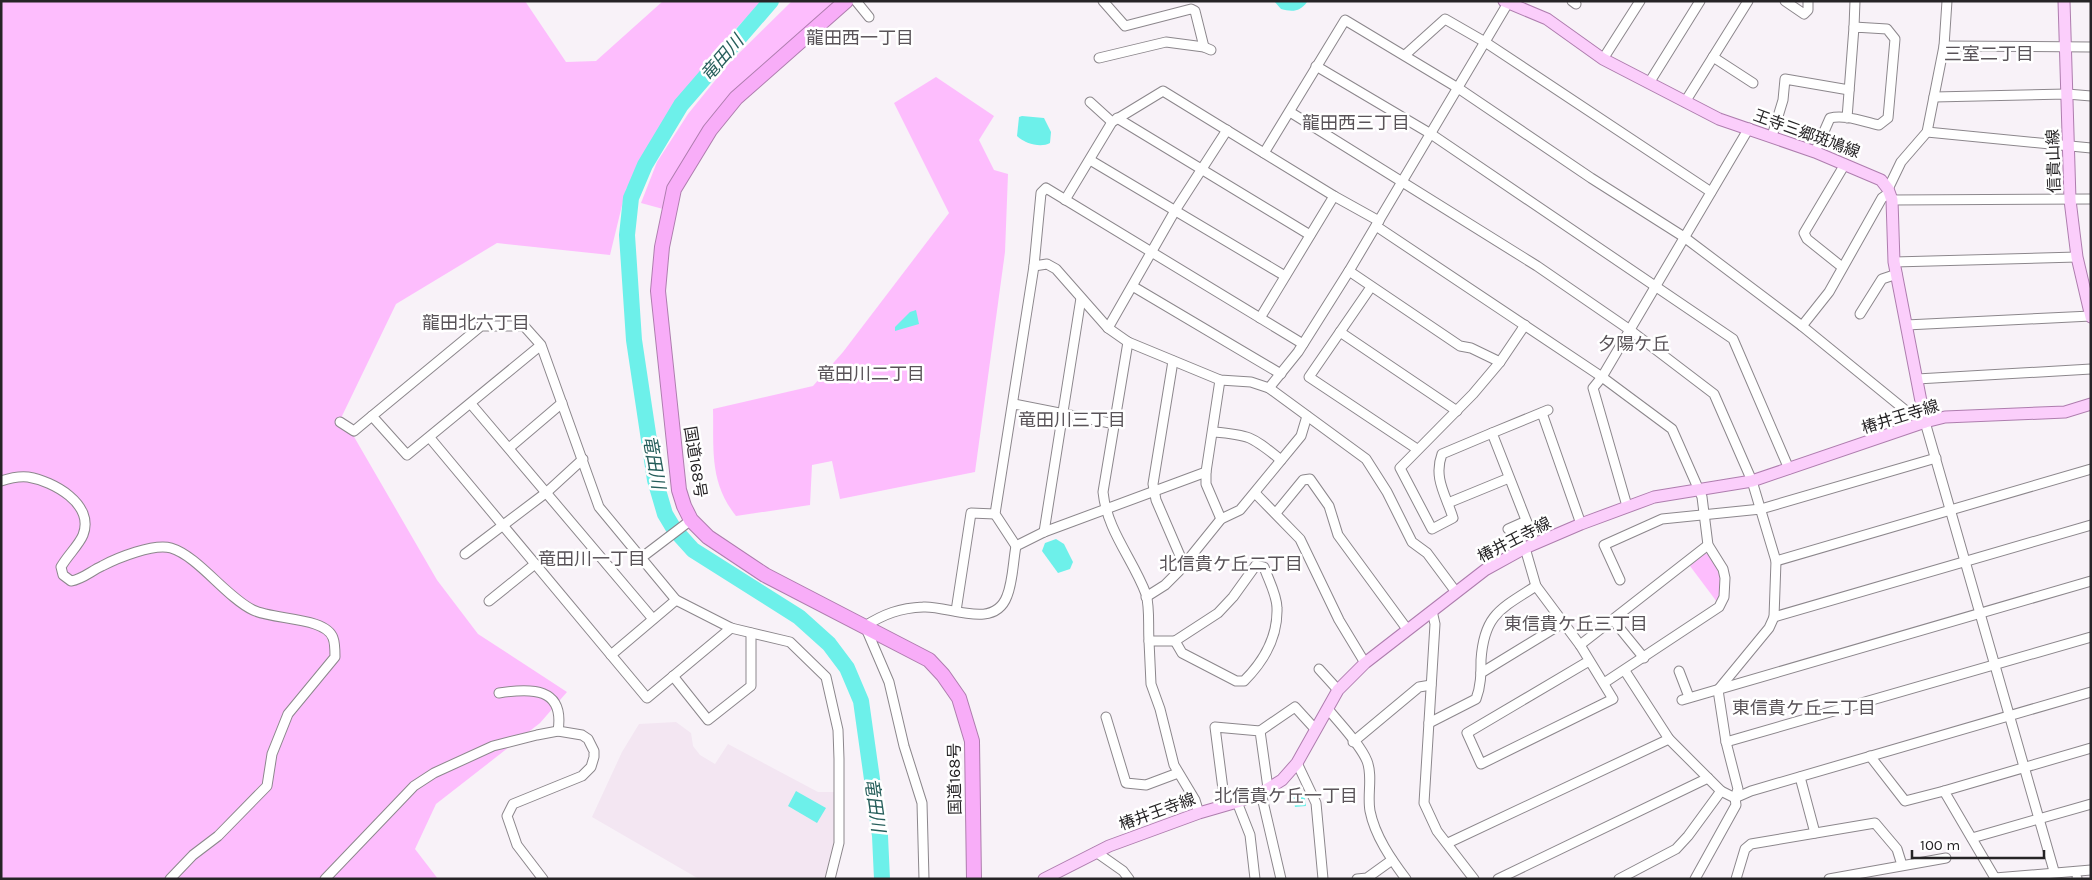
<svg xmlns="http://www.w3.org/2000/svg" width="2092" height="880" viewBox="0 0 2092 880" font-family="Karla,'Noto Sans JP',sans-serif">
  <rect width="100%" height="100%" fill="#f8f2f8"/>
  <polygon fill="#f3e6f2" points="676,722 691,733 693,746 700,755 715,764 728,744 818,792 836,792 836,844 828,879 699,879 592,817 622,752 639,724"/>
  <g fill="#fdbdfd">
    <polygon points="1,1 525,1 566,62 596,61 663,1 762,1 712,54 694,87 626,189 610,255 497,243 396,304 342,416 437,580 478,634 567,692 540,723 436,804 415,849 438,879 1,879"/>
    <polygon points="792,1 840,1 746,82 663,209 641,203 657,162 688,114 730,62"/>
    <path d="M936 77 994 116 979 140 994 170 1008 174 1005 252 975 472 840 499 832 461 812 465 810 505 736 516C709 482 714 449 713 409L813 386 843 352 949 213 894 103Z"/>
    <path d="M1705 553 1709 554C1719 569 1728 584 1717 602L1690 566Z"/>
  </g>
  <g fill="#6df0ea">
    <path d="M1274 1H1305L1307 2C1300 12 1292 12 1281 9Z"/>
    <path d="M1022 116 1044 118 1051 132 1050 143C1041 148 1025 144 1017 136L1019 117Z"/>
    <polygon points="916,310 919,324 895,331 895,327 910,312"/>
    <polygon points="1056,539 1064,544 1073,562 1070,569 1058,573 1042,551 1045,543"/>
    <polygon points="796,791 826,808 817,823 788,806"/>
    <polygon points="1304,793 1306,806 1295,807 1293,795"/>
  </g>
  <g fill="none" stroke-linecap="round" stroke-linejoin="round">
    <polyline stroke="#6df0ea" stroke-width="16" points="771,1 681,105 645,165 631,198 627,235 634,340 655,480 665,514 674,529 693,550 799,617 829,644 847,668 861,701 880,836 882,879"/>
    <g stroke="#8c878c" stroke-width="11">
      <g id="minor">
        <polyline points="856,1 869,17"/>
        <polyline points="1103,1 1125,26 1191,9 1195,11 1204,47"/>
        <polyline points="1572,1 1576,4"/>
        <polyline points="1785,1 1804,14 1808,10 1808,1"/>
        <polyline points="1854,27 1855,1"/>
        <polyline points="1944,46 2091,47"/>
        <polyline points="1405,55 1445,19 1485,42 1711,192"/>
        <polyline points="1713,57 1753,83"/>
        <polyline points="1099,58 1166,42 1204,47 1211,50"/>
        <polyline points="1603,59 1640,1"/>
        <polyline points="1316,66 1431,134 1733,339 1789,469"/>
        <polyline points="1649,83 1700,1"/>
        <polyline points="1934,97 2067,94 2091,96"/>
        <polyline points="1090,102 1112,122"/>
        <polyline points="1685,102 1748,1"/>
        <polyline points="1290,112 1537,266 1630,330 1714,394 1752,481 1776,561 1774,617 1769,628 1718,690 1726,742 1738,789 1735,798 1736,805 1695,879"/>
        <polyline points="1117,118 1310,235"/>
        <polyline points="1927,132 2091,148"/>
        <polyline points="1772,136 1783,100 1785,79 1849,90"/>
        <path d="M1815 152 1830 118C1845 114 1864 122 1879 125L1888 118 1895 39 1887 29 1854 27 1847 118"/>
        <polyline points="1264,153 1345,20 1458,88 1591,178 1684,237 1802,326 1910,414 1925,422 2054,871"/>
        <polyline points="1090,160 1285,276"/>
        <polyline points="1888,189 1901,162 1927,132 1944,46 1947,1"/>
        <polyline points="1065,200 1112,122 1163,91 1334,196 1379,221"/>
        <polyline points="1892,200 2091,199"/>
        <polyline points="1376,226 1602,377 1672,429 1702,497 1708,545 1723,569 1725,578 1724,597 1719,607 1604,683"/>
        <polyline points="1894,262 2077,257"/>
        <polyline points="1034,266 1047,264 1056,269 1108,328 1128,342 1220,380 1251,382 1269,388 1366,459 1387,492 1412,542 1427,553 1456,592"/>
        <polyline points="1842,267 1807,239 1804,233 1845,164"/>
        <polyline points="1349,271 1460,346 1471,348 1500,362"/>
        <polyline points="1134,287 1281,374"/>
        <polyline points="1371,287 1309,377 1417,449"/>
        <polyline points="1860,314 1882,279 1897,274"/>
        <polyline points="1260,318 1334,196"/>
        <polyline points="1906,325 2091,316"/>
        <polyline points="1802,326 1829,292 1882,198 1889,193"/>
        <polyline points="1108,328 1176,209 1227,130"/>
        <polyline points="1340,332 1457,411"/>
        <path d="M1128 342 1103 492C1107 531 1133 559 1146 594 1150 608 1148 626 1149 641H1175"/>
        <polyline points="1173,361 1153,484 1156,500 1184,565"/>
        <polyline points="1917,379 2091,369"/>
        <polyline points="1269,388 1298,352 1349,271 1508,3"/>
        <polyline points="471,404 653,619"/>
        <polyline points="1014,404 1115,424"/>
        <polyline points="1542,413 1581,524"/>
        <polyline points="340,422 354,431 372,416"/>
        <path d="M1214 432C1251 435 1252 437 1281 460"/>
        <path d="M1492 433 1442 454C1433 478 1446 495 1453 518L1432 529 1400 468 1473 394 1500 362 1525 325"/>
        <polyline points="430,438 647,698 731,628 676,600 599,507 541,345 524,326 481,326 372,416 407,455 541,345"/>
        <polyline points="509,448 562,403"/>
        <polyline points="1206,472 1206,484 1221,519"/>
        <path d="M1 481C10 478 19 476 28 477 53 481 95 504 83 535 79 545 67 556 61 567L63 575 71 581C83 579 91 571 102 566 117 558 154 543 171 548 198 556 226 597 253 610 273 620 326 617 333 638 335 643 335 651 335 657L288 714 272 754 267 786 218 836 193 855 170 879"/>
        <polyline points="1255,493 1300,539 1339,620 1365,663"/>
        <polyline points="1448,503 1509,478"/>
        <polyline points="1627,506 1593,388 1602,377 1749,128"/>
        <polyline points="1276,513 1303,480 1310,479 1329,506 1338,535 1407,629"/>
        <polyline points="1508,529 1526,521"/>
        <polyline points="1044,532 1081,298"/>
        <polyline points="1535,543 1492,433 1548,410"/>
        <polyline points="1016,546 995,514 1034,266 1041,193 1046,188 1303,344"/>
        <polyline points="1525,548 1536,586 1580,645 1613,699 1481,764 1467,733 1589,661"/>
        <polyline points="465,554 547,492 583,459"/>
        <polyline points="641,558 691,520"/>
        <polyline points="1776,561 2091,469"/>
        <path d="M1256 565 1264 567C1268 579 1277 595 1277 608 1278 638 1264 661 1244 681H1236L1182 653 1175 641 1218 613 1233 597Z"/>
        <polyline points="1620,580 1604,545 1662,519 1761,509 1936,458"/>
        <polyline points="1146,597 1165,585 1179,571 1221,519 1240,510 1301,436 1307,416"/>
        <polyline points="489,601 535,564"/>
        <polyline points="956,611 971,513 995,514"/>
        <polyline points="1432,611 1435,624 1424,803 1437,831 1474,879"/>
        <polyline points="1774,617 2091,525"/>
        <polyline points="1613,620 1644,658"/>
        <polyline points="731,628 790,642 826,677 838,730 839,759 839,843 830,879"/>
        <polyline points="1149,641 1151,684 1160,709 1174,765 1195,800 1199,813"/>
        <polyline points="1580,645 1708,545"/>
        <polyline points="611,655 676,600"/>
        <polyline points="1319,669 1338,690"/>
        <polyline points="1625,671 1669,739 1721,791 1735,798 1751,791 2091,692"/>
        <polyline points="1679,671 1689,697"/>
        <polyline points="1481,673 1563,623"/>
        <polyline points="673,676 708,720 751,686 751,633"/>
        <path d="M499 693C531 688 565 687 558 731"/>
        <polyline points="1682,700 2091,581"/>
        <path d="M1328 709C1340 724 1360 744 1367 761 1373 776 1367 795 1370 811 1375 836 1391 859 1406 879"/>
        <polyline points="1106,717 1126,783 1146,785 1178,773"/>
        <path d="M1429 723 1476 699C1481 686 1481 674 1481 660 1484 615 1500 609 1536 586"/>
        <polyline points="1260,731 1295,707 1316,730"/>
        <polyline points="1353,742 1419,687 1431,685"/>
        <polyline points="1726,742 2091,637"/>
        <polyline points="1870,756 1905,801 1944,791 1995,878 2091,870"/>
        <polyline points="1297,763 1316,803 1323,879"/>
        <polyline points="1800,777 1815,833"/>
        <polyline points="1944,791 2091,748"/>
        <polyline points="1261,793 1281,879"/>
        <polyline points="1237,802 1250,835 1255,879"/>
        <polyline points="1225,805 1215,727 1260,731 1268,788"/>
        <polyline points="1972,838 2091,804"/>
        <polyline points="1448,843 1669,739"/>
        <polyline points="1096,852 1123,871 1129,879"/>
        <polyline points="2077,878 2077,879"/>
        <polyline points="325,879 414,786 434,773 493,746 537,735 558,731 582,735 588,739 594,751 594,757 591,767 582,776 513,804 507,816 517,845 543,879"/>
        <path d="M924 879 922 803 904 746 889 682 865 626C884 614 900 608 923 607 948 605 994 631 1007 596 1013 581 1013 562 1016 546L1044 532 1206 472 1220 380"/>
        <polyline points="1357,879 1367,878 1392,860"/>
        <polyline points="1498,879 1708,778"/>
        <polyline points="1619,879 1676,849 1688,836 1721,791"/>
        <polyline points="1736,879 1745,849 1751,844 1875,823 1897,849 1902,865"/>
        <polyline points="1829,879 1946,858"/>
      </g>
    </g>
    <g stroke="#ae7dae" stroke-width="13">
      <g id="major">
        <polyline points="1504,1 1547,19 1603,59 1719,119 1815,152 1881,180 1888,189 1892,200 1894,262 1925,422"/>
        <polyline points="2064,1 2070,200 2077,257 2091,317"/>
        <polyline points="1044,879 1109,846 1199,813 1237,802 1261,793 1282,780 1297,763 1338,690 1365,663 1485,570 1525,548 1581,524 1654,497 1752,481 1925,422 1945,417 2065,412 2091,404"/>
      </g>
    </g>
    <g stroke="#ae7dae" stroke-width="16">
      <polyline id="highway" points="846,1 736,98 710,130 674,189 662,247 658,291 679,490 684,506 691,520 708,537 765,575 929,660 943,675 959,698 972,741 974,879"/>
    </g>
    <use href="#minor" stroke="#fff" stroke-width="9"/>
    <use href="#major" stroke="#fbcefb" stroke-width="11"/>
    <use href="#highway" stroke="#f8adf8" stroke-width="14"/>
  </g>
  <g text-anchor="middle" stroke-width="5" stroke-linejoin="round" paint-order="stroke">
    <g font-size="16" fill="#262426" stroke="#fff">
      <text transform="translate(1807 133) rotate(20)" y="6">王寺三郷斑鳩線</text>
      <text transform="translate(2053 161) rotate(-92)" y="6">信貴山線</text>
      <text transform="translate(1900 416) rotate(-17)" y="6">椿井王寺線</text>
      <text transform="translate(696 462) rotate(81)" y="6">国道168号</text>
      <text transform="translate(1514 539) rotate(-27)" y="6">椿井王寺線</text>
      <text transform="translate(954 779) rotate(-91)" y="6">国道168号</text>
      <text transform="translate(1157 811) rotate(-20)" y="6">椿井王寺線</text>
    </g>
    <g font-size="18" fill="#595358" stroke="#fff">
      <text x="860" y="44">龍田西一丁目</text>
      <text x="1989" y="60">三室二丁目</text>
      <text x="1356" y="129">龍田西三丁目</text>
      <text x="476" y="329">龍田北六丁目</text>
      <text x="1634" y="350">夕陽ケ丘</text>
      <text x="871" y="380">竜田川二丁目</text>
      <text x="1072" y="426">竜田川三丁目</text>
      <text x="592" y="565">竜田川一丁目</text>
      <text x="1231" y="570">北信貴ケ丘二丁目</text>
      <text x="1576" y="630">東信貴ケ丘三丁目</text>
      <text x="1804" y="714">東信貴ケ丘二丁目</text>
      <text x="1286" y="802">北信貴ケ丘一丁目</text>
    </g>
    <g font-size="18" font-style="italic" fill="#265e5b" stroke="#fff">
      <text transform="translate(722 58) rotate(-49)" y="6">竜田川</text>
      <text transform="translate(654 462) rotate(80)" y="6">竜田川</text>
      <text transform="translate(875 805) rotate(82)" y="6">竜田川</text>
    </g>
  </g>
  <rect width="2092" height="880" fill="none" stroke="#262426" stroke-width="5"/>
  <path d="M1912 850v8h132v-8" fill="none" stroke="#262426" stroke-width="2.5"/>
  <text x="1920" y="850" font-size="15" fill="#262426" stroke="#ffffff" stroke-width="4" paint-order="stroke">100 m</text>
</svg>
